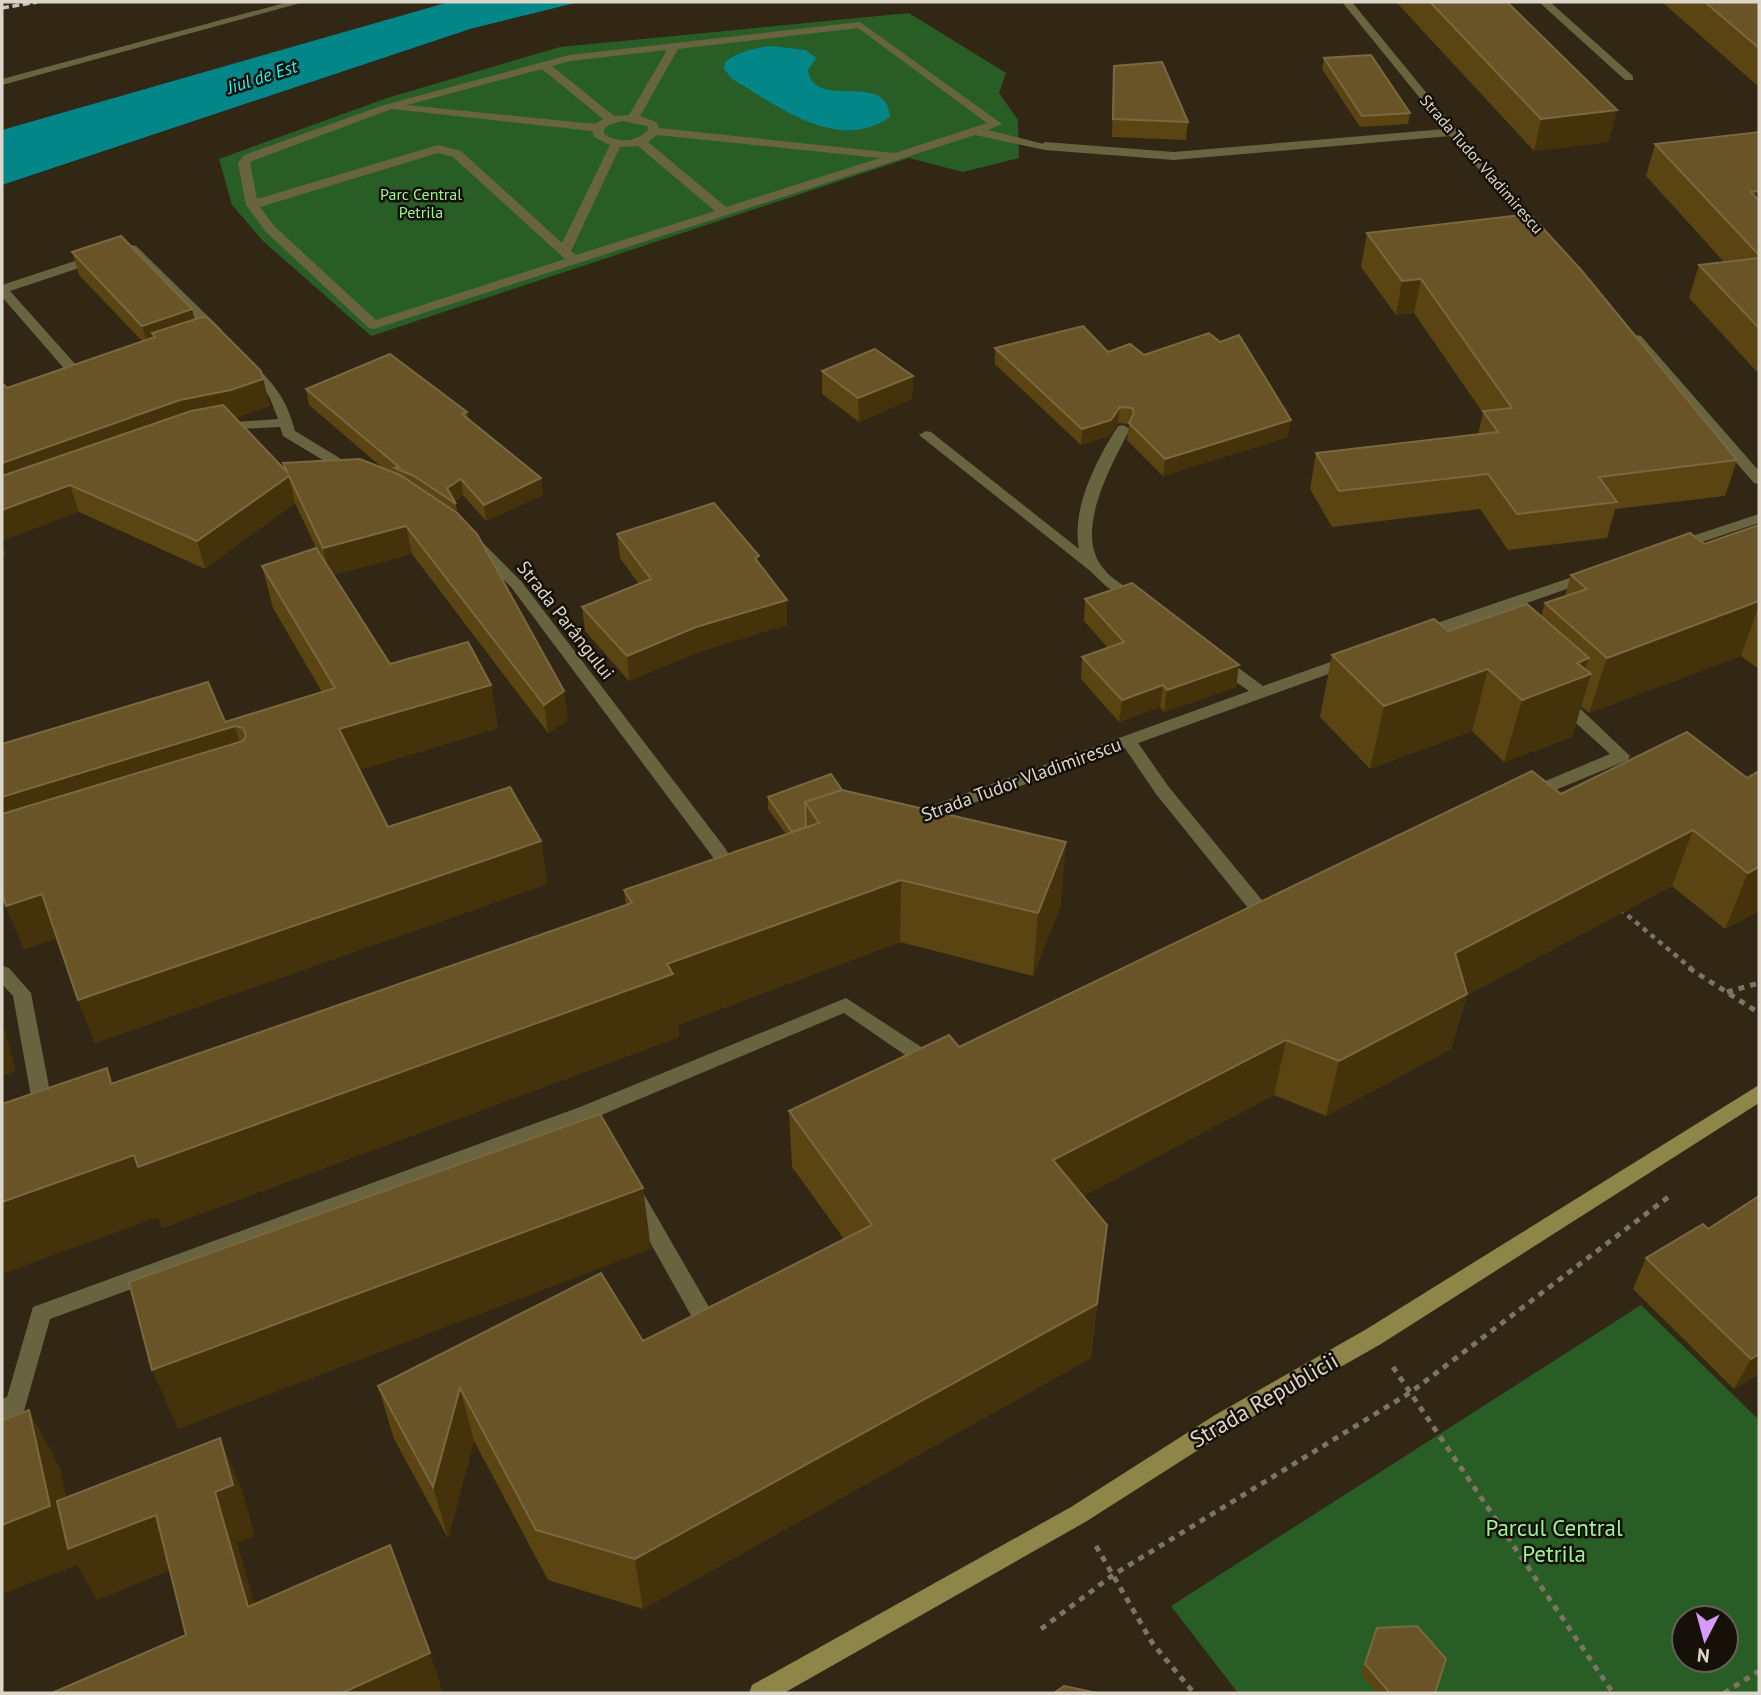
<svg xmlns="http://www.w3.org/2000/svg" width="1761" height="1695" viewBox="0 0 1761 1695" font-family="'PT Sans',sans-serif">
  <rect width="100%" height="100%" fill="#312714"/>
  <g fill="#295d26" fill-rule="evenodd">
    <polygon points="909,13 1006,73 999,93 1018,120 1019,158 963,172 909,158 371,336 263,241 232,205 219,159 387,98 560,47"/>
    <path d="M1641 1305 1759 1420V1693H1238L1171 1606ZM1684 1618H1726V1660H1684Z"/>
  </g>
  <g fill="#028687">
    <polygon points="449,2 579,2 470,29 2,185 2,130"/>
    <path d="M772 46 806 50 816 58 808 70C815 113 887 68 890 117 837 154 777 105 732 79L724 69 725 62C740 51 754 48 772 46Z"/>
  </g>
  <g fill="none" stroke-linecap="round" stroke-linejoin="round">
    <polyline stroke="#7c7464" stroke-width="4.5" stroke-dasharray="5 5" stroke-linecap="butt" points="1620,909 1692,969"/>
    <g stroke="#7c7464" stroke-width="5" stroke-dasharray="6 6" stroke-linecap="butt">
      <polyline points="1689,968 1759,1013"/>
      <polyline points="1727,992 1759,983"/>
      <polyline points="1393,1367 1613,1693"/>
      <polyline points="1096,1546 1153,1644 1194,1693"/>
      <polyline points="1041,1629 1113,1575 1411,1392 1671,1195"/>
      <polyline points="1724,1693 1759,1671"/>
    </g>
    <g fill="#696440" fill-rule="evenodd">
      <polygon points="1561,695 1567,696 1630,756 1628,760 1536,798 1524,798 1521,794 1524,790 1610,754 1555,704 1553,700"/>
      <path d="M1128 735 1134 737 1168 786 1266 905 1269 910C1264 919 1248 925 1239 922L1236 917 1239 912 1248 908 1156 794 1120 741Z"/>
      <polygon points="2,966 9,968 31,993 54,1113 51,1119 44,1121 37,1119 34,1113 13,996 2,984"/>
      <polygon points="846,998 932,1054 941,1056 944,1061 941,1066 931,1070 924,1068 844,1013 599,1116 611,1136 608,1142 601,1144 594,1142 583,1123 50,1319 24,1411 2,1419 2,1399 7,1397 33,1307 580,1107"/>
      <polygon points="635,1189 642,1191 709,1307 712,1313 709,1319 701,1322 693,1319 628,1203 625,1197 628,1191"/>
    </g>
    <path fill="#696440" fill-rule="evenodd" d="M860 22 1002 124 988 130 1051 146 1045 150 975 135 374 329 369 328 266 232 246 205 238 163 244 155 384 105 569 55ZM858 28 987 123 895 153 659 128 656 122 640 116 678 49ZM667 50 629 115 614 116 552 66 570 61ZM542 69 603 119 595 124 407 105ZM392 109 592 131 594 137 610 145 562 243 461 151 438 145 257 199 250 163 252 161ZM622 121 647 126 648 130C635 143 619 143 604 134V129L609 125ZM657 135 880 158 726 207 648 142ZM638 146 715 211 576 255 571 251 620 147ZM438 153 453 157 565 259 376 320 274 226 260 207Z"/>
    <g fill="#696440" fill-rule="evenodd">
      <polygon points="1342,2 1352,2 1457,130 1544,229 1544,235 1536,235 1450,136 1174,160 1045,150 1039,146 1045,142 1174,152 1445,129"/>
      <polygon points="1539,2 1550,2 1633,76 1633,80 1625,80"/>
      <polygon points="132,245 136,246 222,330 222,336 212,336 128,252 126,249"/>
      <polygon points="96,254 102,258 100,261 10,291 85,375 87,378 80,382 75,381 2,297 2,285"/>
      <polygon points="1636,335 1641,336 1759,471 1759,484 1754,483 1631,342 1629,339"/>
      <path d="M248 362 253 363C276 387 286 398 295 431L356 468 358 471 356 474H346L283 436 280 427 215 430 213 427 220 423 278 419 269 396 241 366Z"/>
      <path d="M1123 425 1130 429C1112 464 1073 532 1103 568 1113 581 1130 589 1143 598L1146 601 1138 606 1107 587 1089 570 919 435 926 431 931 432 1079 549C1071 508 1097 459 1118 426Z"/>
      <polygon points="1759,514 1759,523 1681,549 1671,549 1668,546 1671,543"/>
      <polygon points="474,537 479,539 521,581 725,848 742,877 739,881 727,881 712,856 511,587 466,542 469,539"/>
      <polygon points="1590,571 1595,573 1598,576 1595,579 1428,638 1422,639 1414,634 1416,630"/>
      <polygon points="1353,654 1359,655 1361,659 1359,663 918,823 906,823 903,819 906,815 1249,691 1213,666 1211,662 1213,658 1225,658 1263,686"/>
    </g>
    <polygon fill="#696440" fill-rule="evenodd" points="288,2 304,2 2,85 2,79"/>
    <polygon fill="#8e8549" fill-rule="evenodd" points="1759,1085 1759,1103 1381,1344 1231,1429 1087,1521 784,1693 749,1693 752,1685 1071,1507 1215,1415 1365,1330"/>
    <polyline stroke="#c9c3b6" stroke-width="3.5" stroke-dasharray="7 3.5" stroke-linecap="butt" points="2,8 37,2"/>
  </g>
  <g fill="#5a4412">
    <polygon points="1396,2 1507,2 1617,110 1608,142 1534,151"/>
    <polygon points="1662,2 1759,2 1759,87"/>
    <polygon points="1324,58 1410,113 1408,124 1360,127 1322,69"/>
    <polygon points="1114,66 1188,122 1186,140 1112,137 1113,84"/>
    <polygon points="1759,132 1759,374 1689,298 1699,265 1724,262 1646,176 1655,144"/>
    <polygon points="1367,233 1737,460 1725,496 1615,509 1607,538 1508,550 1480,509 1332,527 1310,489 1316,453 1478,434 1483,413 1414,313 1396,315 1361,267"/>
    <polygon points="72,252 195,319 263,379 270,406 235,418 284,470 283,463 384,469 309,405 306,389 467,412 468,419 541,478 543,495 486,521 463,495 455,501 458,515 568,720 548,733 412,554 333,575 390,664 491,685 498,728 359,770 388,827 541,841 547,884 95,1043 78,1000 57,938 24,949 6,906 225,722 322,692 273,608 262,566 316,548 295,503 205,569 79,512 7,388 142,341 79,275"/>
    <polygon points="1220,342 1288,437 1163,476 1127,440 1129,424 1118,423 1109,436 1081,445 995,364 995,348 1108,352 1144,355"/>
    <polygon points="822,371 913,376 912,399 859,422 822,394"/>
    <polygon points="1759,525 1759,669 1741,656 1589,713 1581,706 1572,737 1504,762 1472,731 1370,769 1320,717 1332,655 1448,631 1541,616 1545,603 1565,596 1571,575 1704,544"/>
    <polygon points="617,534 759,563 787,625 698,652 629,681 585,631 582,607 639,584 620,558"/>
    <polygon points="1085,599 1239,665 1236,687 1164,712 1160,707 1119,722 1081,679 1082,657 1108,648 1084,621"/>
    <polygon points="1759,771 1759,911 1725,929 1672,886 1467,995 1451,1049 1326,1116 1274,1095 1083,1196 1097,1304 1091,1358 643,1609 548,1580 474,1441 448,1538 394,1439 378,1386 643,1341 844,1239 792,1167 789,1111 959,1047 1561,794 1747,778"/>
    <polygon points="842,790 1061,905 1033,976 900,942 678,1025 679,1037 162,1228 107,1068 113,1083 626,905 624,890 786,834 768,809 768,797"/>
    <polygon points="1759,1196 1759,1374 1734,1389 1633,1289 1646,1258 1708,1229"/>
    <polygon points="1377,1628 1435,1693 1377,1693 1361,1675"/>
  </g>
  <g fill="#44320a">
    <polygon points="1617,110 1608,142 1534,151 1541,119"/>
    <polygon points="1759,191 1759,223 1751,192"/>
    <polygon points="1421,279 1414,313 1396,315 1402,281"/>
    <polygon points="192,309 198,332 152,333 156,347 149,349 142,326"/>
    <polygon points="913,376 912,399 859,422 858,398"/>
    <polygon points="263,379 270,406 238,417 187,428 2,493 2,463 180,400"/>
    <polygon points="1120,407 1118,423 1109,436 1081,445 1082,429"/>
    <polygon points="1291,420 1288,437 1163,476 1165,459"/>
    <polygon points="289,476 295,503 205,569 197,541"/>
    <polygon points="541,478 543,495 486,521 484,505"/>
    <polygon points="461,479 463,495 453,502 447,488"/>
    <polygon points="70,485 79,512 2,541 2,510"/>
    <polygon points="406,526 412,554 330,576 323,548"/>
    <polygon points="2,543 6,556 2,557"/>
    <polygon points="787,600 787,625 698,652 629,681 627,656 696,627"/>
    <polygon points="1759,601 1759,605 1741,656 1589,713 1607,658"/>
    <polygon points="1589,658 1583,677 1591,674 1572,737 1504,762 1522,700 1577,663"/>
    <polygon points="1239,665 1236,687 1164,712 1167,690"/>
    <polygon points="1488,669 1472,731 1370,769 1384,706"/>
    <polygon points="491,685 498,728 349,773 339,729"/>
    <polygon points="1163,685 1160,707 1119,722 1122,700"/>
    <polygon points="564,691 568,720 548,733 544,705"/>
    <polygon points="235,726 247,769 2,845 2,797"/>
    <polygon points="1693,830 1672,886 1467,995 1451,1049 1326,1116 1339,1061 1455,953"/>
    <polygon points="541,841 547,884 95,1043 78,1000"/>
    <polygon points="1066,842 1061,905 1033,976 1038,913"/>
    <polygon points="1759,867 1759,911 1725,929 1748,873"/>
    <polygon points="901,880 900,942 678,1025 679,1037 162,1228 158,1217 2,1274 2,1202"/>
    <polygon points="42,894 59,937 24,949 6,906"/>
    <polygon points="2,1020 16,1071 2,1076"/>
    <polygon points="1286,1040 1274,1095 1048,1215 1053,1160"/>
    <polygon points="643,1188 651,1249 178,1429 152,1370"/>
    <polygon points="1097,1304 1091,1358 643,1609 635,1559"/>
    <polygon points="1759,1354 1759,1374 1734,1389 1751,1359"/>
    <polygon points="460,1388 474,1441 448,1538 433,1487"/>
    <polygon points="29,1410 60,1468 77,1545 156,1515 181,1566 97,1600 77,1565 2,1594 2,1525"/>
    <polygon points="220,1438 242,1490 255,1536 237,1543 270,1657 248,1607 215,1492"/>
    <polygon points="430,1653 443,1693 342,1693"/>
  </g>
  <g fill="#685426" stroke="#7a6840" stroke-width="2">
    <polygon points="1430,2 1507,2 1617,110 1541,119"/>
    <polygon points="1705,2 1759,2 1759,48"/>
    <polygon points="1371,55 1410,113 1362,116 1324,58"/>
    <polygon points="1162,62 1188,122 1113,119 1114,66"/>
    <polygon points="1759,132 1759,191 1751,192 1759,201 1759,255 1655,144"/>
    <polygon points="1530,214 1582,271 1737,460 1599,477 1617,502 1517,514 1488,474 1339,491 1316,453 1498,432 1483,411 1512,408 1421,279 1402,281 1367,233"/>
    <polygon points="121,236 192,309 142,326 72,252"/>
    <polygon points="1759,258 1759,328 1699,265"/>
    <polygon points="202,317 208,318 261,371 263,379 231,390 180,400 2,463 2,383 7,388 155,337 152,333"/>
    <polygon points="1083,326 1108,352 1130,344 1144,355 1209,333 1220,342 1239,335 1291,420 1165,459 1129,423 1134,413 1132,408 1120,407 1111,420 1082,429 995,348"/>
    <polygon points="875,349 913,376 858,398 822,371"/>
    <polygon points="390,354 467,412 462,414 541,478 484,505 461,479 447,488 456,504 414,476 395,468 399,467 306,389"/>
    <polygon points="223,405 288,473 283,463 360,459 400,475 457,513 477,534 564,691 544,705 406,526 323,548 289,476 197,541 70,485 2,510 2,476 191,411"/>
    <polygon points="714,503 759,556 755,558 787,600 696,627 627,656 582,607 651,579 617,534"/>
    <polygon points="1759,525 1759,601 1607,658 1545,603 1587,589 1571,575 1690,533 1704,544"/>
    <polygon points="316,548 390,664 468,642 491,685 339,729 388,827 510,787 541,841 78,1000 42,894 6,906 2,893 2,814 243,741 246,736 243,728 235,726 2,797 2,744 208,682 225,722 335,688 262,566"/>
    <polygon points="1132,583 1239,665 1167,690 1163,685 1122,700 1082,657 1124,642 1085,599"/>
    <polygon points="1527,604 1589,658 1577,663 1591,674 1522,700 1488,669 1384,706 1332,655 1434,619 1448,631"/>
    <polygon points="1687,732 1747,778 1759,771 1759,867 1748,873 1693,830 1455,953 1467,994 1339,1061 1286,1040 1053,1160 1107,1225 1097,1304 635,1559 536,1530 460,1388 433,1487 378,1386 601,1273 643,1341 872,1225 789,1111 949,1035 959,1047 1532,771 1561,794"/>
    <polygon points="831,774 842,790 805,802 806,827 792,832 768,797"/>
    <polygon points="842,790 1066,842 1038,913 901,880 667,964 673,974 138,1167 134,1155 2,1202 2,1104 107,1068 111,1084 632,903 624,890 819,823 805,802"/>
    <polygon points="600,1114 643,1188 152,1370 129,1282"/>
    <polygon points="1759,1196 1759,1354 1751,1359 1646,1258 1703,1224 1708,1229"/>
    <polygon points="29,1410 50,1506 2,1525 2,1420"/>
    <polygon points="220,1438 233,1485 215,1492 248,1607 390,1545 430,1653 342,1693 52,1693 186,1635 156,1515 68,1549 57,1501"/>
    <polygon points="1417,1626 1446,1659 1435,1693 1390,1693 1365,1664 1377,1628"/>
    <polygon points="1064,1686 1097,1693 1054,1693"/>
  </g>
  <g text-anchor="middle" stroke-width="5" stroke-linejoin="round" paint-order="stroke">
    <g font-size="16" fill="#ddd7cb" stroke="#151109">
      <text transform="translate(1482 164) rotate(49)" y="6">Strada Tudor Vladimirescu</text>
    </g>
    <g font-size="16" fill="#9df497" stroke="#151109">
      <text x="421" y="200">Parc Central<tspan x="421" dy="18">Petrila</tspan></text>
    </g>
    <g font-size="18" font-style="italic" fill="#17f8fa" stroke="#151109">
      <text transform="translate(262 77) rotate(-18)" y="6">Jiul de Est</text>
    </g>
    <g font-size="19" fill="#ddd7cb" stroke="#151109">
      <text transform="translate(566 620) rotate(52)" y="7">Strada Parângului</text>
      <text transform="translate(1021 779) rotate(-20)" y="7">Strada Tudor Vladimirescu</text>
    </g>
    <g font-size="23" fill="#ddd7cb" stroke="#151109">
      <text transform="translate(1264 1400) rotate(-30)" y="8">Strada Republicii</text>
    </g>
    <g font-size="23" fill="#9df497" stroke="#151109">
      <text x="1554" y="1536">Parcul Central<tspan x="1554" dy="26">Petrila</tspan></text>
    </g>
  </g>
  <rect width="1761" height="1695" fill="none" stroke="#ddd7cb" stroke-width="7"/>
  <g transform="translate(1705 1639) rotate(186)"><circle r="33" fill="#151109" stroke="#656057" stroke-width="2"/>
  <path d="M0-5L12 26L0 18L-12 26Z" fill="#d59bfa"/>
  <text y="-10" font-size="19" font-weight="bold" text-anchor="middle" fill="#ddd7cb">N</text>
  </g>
</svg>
